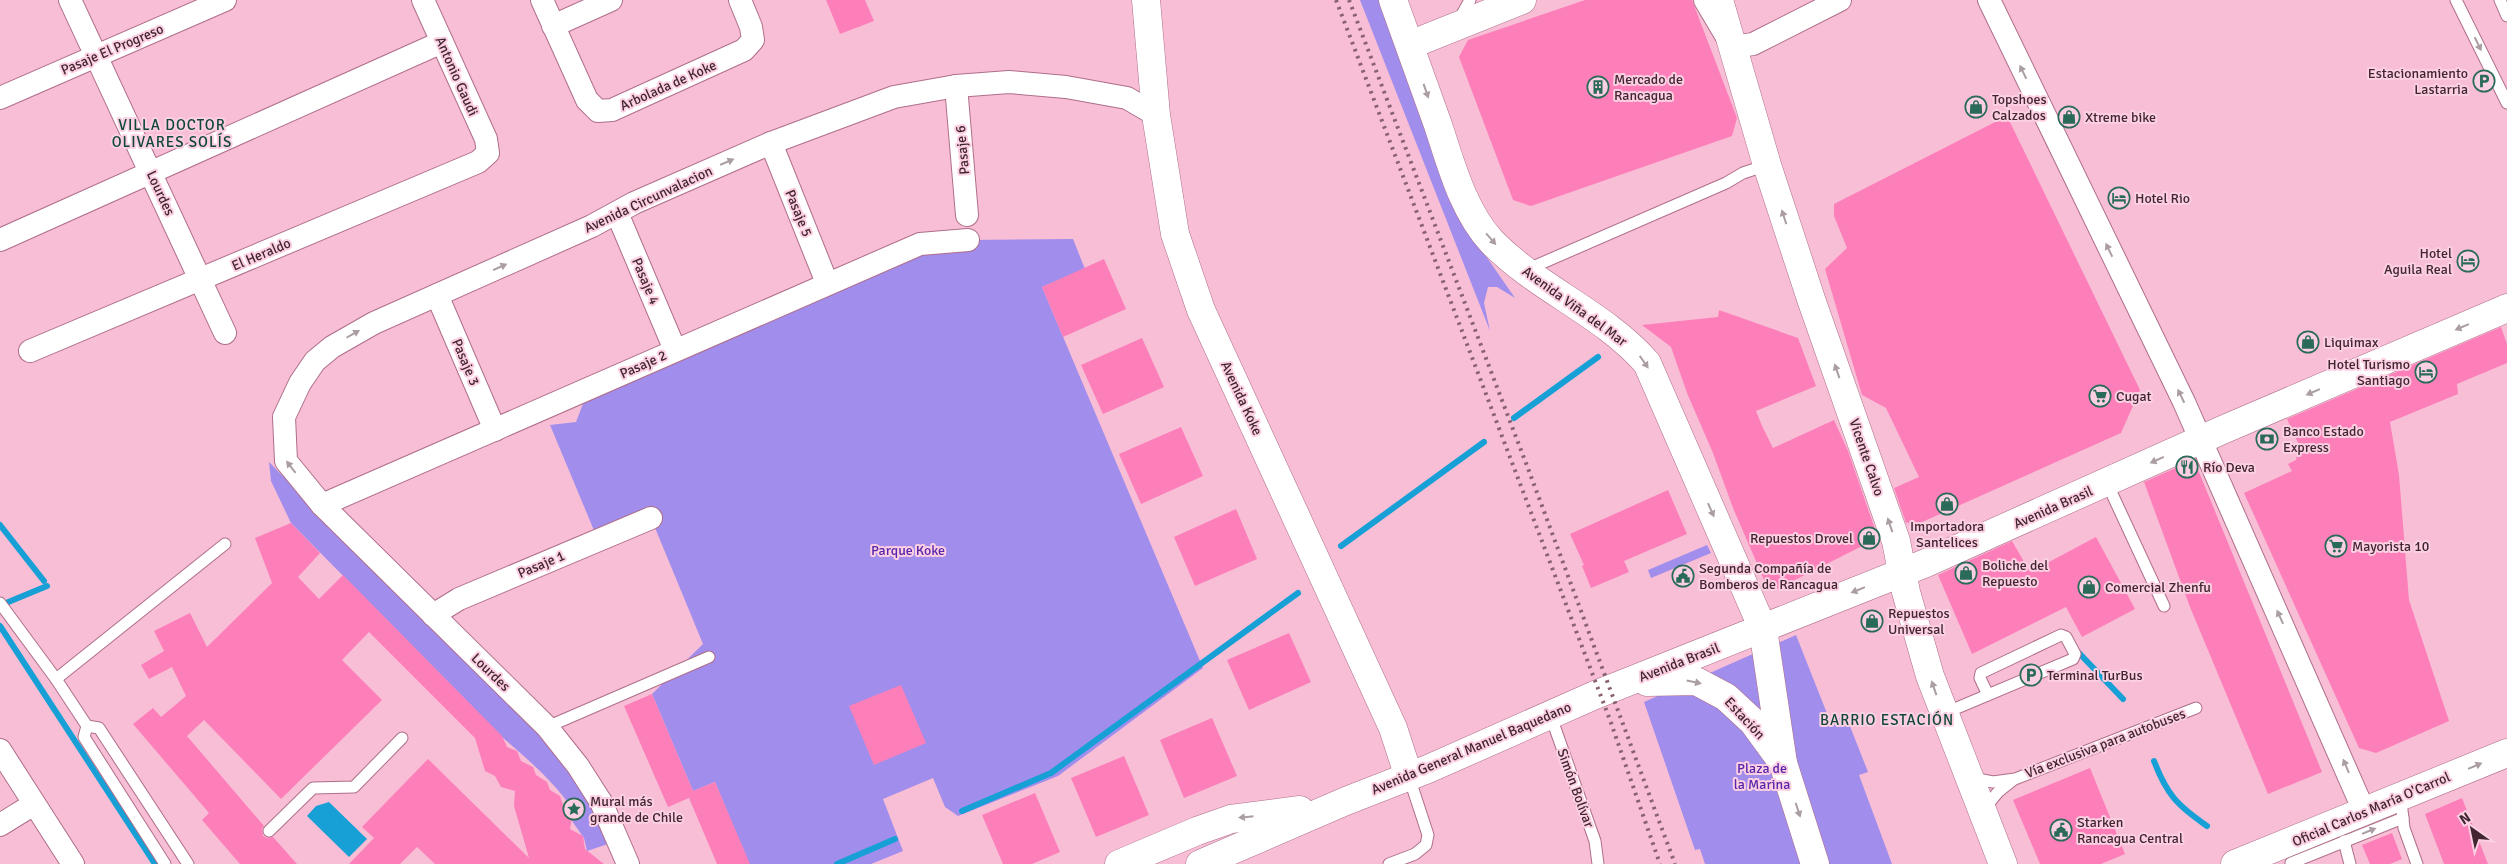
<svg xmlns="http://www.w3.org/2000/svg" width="2507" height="864" viewBox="0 0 2507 864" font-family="Signika,sans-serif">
  <rect width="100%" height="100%" fill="#f8bed6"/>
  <g fill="#a18dec">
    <polygon points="1360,0 1379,0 1444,169 1479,246 1515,298 1497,287 1488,287 1484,303 1490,331"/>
    <polygon points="1073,239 1085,269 1042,287 1203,668 1058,776 958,816 945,807 933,778 883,799 903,851 871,864 749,864 715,782 693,791 652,694 703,644 651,518 598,540 550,425 576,422 589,388 920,244 968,240"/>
    <path d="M269 462 542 737 574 774 611 843 587 851 584 838 572 821 577 816C558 785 530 761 502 737L291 523 271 481Z"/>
    <polygon points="1707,545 1711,553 1651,578 1648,570"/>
    <polygon points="1796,635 1830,721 1846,716 1868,772 1859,775 1892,864 1705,864 1700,849 1695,850 1644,702"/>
  </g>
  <polygon fill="#16a0d5" points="329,802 367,839 349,857 307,816 316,806"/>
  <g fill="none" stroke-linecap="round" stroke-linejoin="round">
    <g stroke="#16a0d5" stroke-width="6">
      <polyline points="1514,418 1598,357"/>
      <polyline points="0,525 44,581"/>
      <polyline points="1341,546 1484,442"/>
      <polyline points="1,605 47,586"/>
      <polyline points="0,626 155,864"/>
      <polyline points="2079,653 2123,699"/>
      <path d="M2154 761C2167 795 2177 805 2207 826"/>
      <polyline points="962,811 1051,773 1298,593"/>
      <polyline points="837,864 895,839"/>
    </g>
  </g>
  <g fill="#fc7fba">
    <polygon points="826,0 865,0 874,21 840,34"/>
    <polygon points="1585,0 1692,0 1737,118 1732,136 1531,206 1513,200 1459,57 1468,40"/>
    <polygon points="2007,116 2140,390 2121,433 1911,527 1908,522 1906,523 1894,488 1919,477 1886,408 1862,395 1825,269 1847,248 1834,216 1834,204"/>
    <polygon points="1104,259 1126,309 1063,337 1042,287"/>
    <polygon points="1719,310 1798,338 1816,386 1756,411 1763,428 1773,448 1834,420 1848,451 1878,538 1777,589 1765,582 1733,508 1713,453 1687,393 1671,347 1642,325 1718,317"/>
    <polygon points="2501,327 2507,344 2507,363 2457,384 2458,394 2390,422 2399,475 2409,600 2449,721 2376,753 2359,748 2244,493 2292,471 2288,464 2296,460 2299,445 2287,419"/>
    <polygon points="1142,338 1164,387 1103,414 1081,365"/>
    <polygon points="1181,427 1203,476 1141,504 1119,454"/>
    <polygon points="2194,460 2322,772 2268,794 2190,607 2144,482"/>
    <polygon points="1668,490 1687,534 1624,561 1629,572 1591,588 1582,566 1584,565 1570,534"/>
    <polygon points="1236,509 1257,559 1195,586 1174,537"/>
    <polygon points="291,523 320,553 298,577 319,599 343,575 502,736 507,747 517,751 521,761 533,767 536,775 547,782 550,790 560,796 563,805 573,812 570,829 583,836 585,849 604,864 435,864 417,847 400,864 349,864 374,838 362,827 428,759 529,858 514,806 515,791 501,787 495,776 485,771 475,738 369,632 342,660 382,700 281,799 204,720 187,736 264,826 262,829 263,836 267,838 273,837 297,864 240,864 202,820 209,813 133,724 153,708 161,717 186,696 172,667 149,679 141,665 164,651 154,631 190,613 207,647 272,583 255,538"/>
    <polygon points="2096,537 2135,609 2082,637 2066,607 1972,654 1938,575 2012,541 2030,572"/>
    <polygon points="1289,633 1311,682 1249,710 1227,660"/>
    <polygon points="901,685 926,743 874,765 849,706"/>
    <polygon points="652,694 693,791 715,782 750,864 717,864 689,798 668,807 624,706"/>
    <polygon points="1212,718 1237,776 1184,798 1160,740"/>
    <polygon points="1124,756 1149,815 1096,837 1071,778"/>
    <polygon points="2090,768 2125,854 2101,864 2040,864 2013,800"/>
    <polygon points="1035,793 1060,852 1032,864 1003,864 982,815"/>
    <polygon points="2462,798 2488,864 2444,864 2425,814"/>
    <polygon points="2392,833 2402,859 2390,864 2370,864 2362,845"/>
  </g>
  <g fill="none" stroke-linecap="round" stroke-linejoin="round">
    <g stroke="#af6e8a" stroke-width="13">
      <g id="lane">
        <polyline points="2456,0 2507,103"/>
        <polyline points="2500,0 2507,16"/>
        <polyline points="1459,20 1470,0"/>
        <polyline points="1526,270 1726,183 1743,173 1767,165"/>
        <polyline points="2107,483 2164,606"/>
        <polyline points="0,603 56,679"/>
        <polyline points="1945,713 2073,659 2075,654 2066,637 2061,635 1981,673 1980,678 1988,695"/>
        <polyline points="1550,714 1595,841 1598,864"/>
        <polyline points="87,726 56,679 225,544"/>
        <polyline points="87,726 99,728 188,864"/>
        <polyline points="87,726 84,737 165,864"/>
        <polyline points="547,727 709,657"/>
        <polyline points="1972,778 1993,782 2015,779 2196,708"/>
        <polyline points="1984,809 1998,792 2013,780"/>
        <polyline points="2402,810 2404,828 2417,864"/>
        <polyline points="269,831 313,788 354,787 402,738"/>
        <polyline points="2344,841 2350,864"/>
        <polyline points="2291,863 2403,818"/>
        <polyline points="1389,864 1415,854 1426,845 1428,835 1409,777"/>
      </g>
    </g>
    <g stroke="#af6e8a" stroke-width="24">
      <g id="street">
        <polyline points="70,0 225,333"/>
        <polyline points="542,0 587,100 598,111 612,110 744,50 753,40 751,27 740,0"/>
        <polyline points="1705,0 1733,47 1753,44 1840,0"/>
        <polyline points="1989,0 2184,402 2364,811"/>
        <polyline points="553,26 611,0"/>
        <polyline points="956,86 967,215"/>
        <polyline points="0,98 225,0"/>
        <polyline points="771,143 827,283"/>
        <polyline points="617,213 675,350"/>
        <polyline points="0,240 442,42"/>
        <polyline points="437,295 495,430"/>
        <polyline points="30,351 478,162 488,153 486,139 423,0"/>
        <polyline points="322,505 920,244 968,240"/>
        <polyline points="433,615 459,599 651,518"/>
        <polyline points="0,750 73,864"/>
        <polyline points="0,825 34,804"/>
        <polyline points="628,864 601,802 578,766 547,727 322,505 286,461 284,417 300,383 315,361 332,347 374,323 592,226 634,203 771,143 894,97 956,86 1009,82 1066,87 1127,98 1156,115"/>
      </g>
    </g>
    <g stroke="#af6e8a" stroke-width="29">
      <g id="secondary">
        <polyline points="1146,0 1156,115 1175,234 1201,310 1393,728 1409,777"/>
        <path d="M1393 0C1408 42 1423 83 1438 125 1451 164 1463 211 1492 242 1538 289 1603 313 1647 363L1763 629 1783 763"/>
        <polyline points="1719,0 1767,165 1811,299 1896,541 1906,592 1930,676 2003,864"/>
        <polyline points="1410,45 1522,0"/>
        <polyline points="1647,682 1696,681 1726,697 1753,722 1783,763 1815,864"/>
        <polyline points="1119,864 1197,831 1231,819 1300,810"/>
        <polyline points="1200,864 1346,801 1428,769 1595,695 1926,563 2220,431 2507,308"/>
        <polyline points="2235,864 2507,753"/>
      </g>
    </g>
    <use href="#lane" stroke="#fff" stroke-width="11"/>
    <use href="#street" stroke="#fff" stroke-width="22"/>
    <use href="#secondary" stroke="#fff" stroke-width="28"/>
    <g stroke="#896172" stroke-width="4" stroke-dasharray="2.5 5" stroke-linecap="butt">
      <polyline points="1336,0 1610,720 1660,864"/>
      <polyline points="1349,0 1529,471 1675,864"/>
    </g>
  </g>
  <defs><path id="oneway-solid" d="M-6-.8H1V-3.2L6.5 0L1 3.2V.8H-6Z" transform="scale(1.25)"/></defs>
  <g fill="#aa9da3">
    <use href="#oneway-solid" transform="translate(2478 44) rotate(64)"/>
    <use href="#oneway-solid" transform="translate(2023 72) rotate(-116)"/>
    <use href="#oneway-solid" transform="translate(1426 91) rotate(71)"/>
    <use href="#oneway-solid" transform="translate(727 162) rotate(-23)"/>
    <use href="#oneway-solid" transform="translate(1784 217) rotate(-108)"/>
    <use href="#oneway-solid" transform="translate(1491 239) rotate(49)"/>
    <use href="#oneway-solid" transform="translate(2109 250) rotate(-116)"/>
    <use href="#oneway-solid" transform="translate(500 267) rotate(-24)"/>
    <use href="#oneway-solid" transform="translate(2462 327) rotate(157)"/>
    <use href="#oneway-solid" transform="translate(353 334) rotate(-30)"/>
    <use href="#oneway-solid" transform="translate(1644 362) rotate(55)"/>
    <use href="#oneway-solid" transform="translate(1837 371) rotate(-109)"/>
    <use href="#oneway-solid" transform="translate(2313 392) rotate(157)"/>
    <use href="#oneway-solid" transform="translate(2181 396) rotate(-116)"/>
    <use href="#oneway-solid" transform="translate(2157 460) rotate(156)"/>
    <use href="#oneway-solid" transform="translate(291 467) rotate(-128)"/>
    <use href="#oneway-solid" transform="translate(1711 510) rotate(66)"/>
    <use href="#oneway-solid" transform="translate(1890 525) rotate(-109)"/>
    <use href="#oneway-solid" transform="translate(1858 590) rotate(158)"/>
    <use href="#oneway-solid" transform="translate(2280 617) rotate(-114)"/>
    <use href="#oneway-solid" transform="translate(1694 682) rotate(12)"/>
    <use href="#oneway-solid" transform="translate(1934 688) rotate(-109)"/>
    <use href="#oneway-solid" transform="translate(2346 766) rotate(-113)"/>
    <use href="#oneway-solid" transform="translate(2475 766) rotate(-23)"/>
    <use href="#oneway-solid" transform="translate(1798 810) rotate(72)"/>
    <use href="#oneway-solid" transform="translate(1246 817) rotate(174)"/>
    <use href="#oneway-solid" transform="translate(2369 831) rotate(-22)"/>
  </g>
  <defs>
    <g id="parking-ring" transform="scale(1.125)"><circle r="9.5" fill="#fcd0e2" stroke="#296a58" stroke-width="1.5"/><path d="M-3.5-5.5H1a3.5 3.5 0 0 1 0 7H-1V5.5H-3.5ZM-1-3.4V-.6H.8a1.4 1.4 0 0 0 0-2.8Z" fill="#296a58"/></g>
    <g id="building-ring" transform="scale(1.125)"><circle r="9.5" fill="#fcd0e2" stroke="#296a58" stroke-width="1.5"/><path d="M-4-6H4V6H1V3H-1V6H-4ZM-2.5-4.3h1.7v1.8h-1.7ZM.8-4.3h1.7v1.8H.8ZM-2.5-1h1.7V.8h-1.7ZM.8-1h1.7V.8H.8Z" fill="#296a58"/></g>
    <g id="shop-ring" transform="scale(1.125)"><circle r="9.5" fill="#fcd0e2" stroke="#296a58" stroke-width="1.5"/><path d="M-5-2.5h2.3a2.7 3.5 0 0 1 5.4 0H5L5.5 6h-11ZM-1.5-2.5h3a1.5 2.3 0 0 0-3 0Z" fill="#296a58"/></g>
    <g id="hotel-ring" transform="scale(1.125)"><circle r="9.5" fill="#fcd0e2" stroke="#296a58" stroke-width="1.5"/><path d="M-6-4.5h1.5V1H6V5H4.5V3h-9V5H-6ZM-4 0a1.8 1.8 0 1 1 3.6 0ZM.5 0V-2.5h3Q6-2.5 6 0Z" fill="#296a58"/></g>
    <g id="supermarket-ring" transform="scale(1.125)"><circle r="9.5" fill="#fcd0e2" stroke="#296a58" stroke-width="1.5"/><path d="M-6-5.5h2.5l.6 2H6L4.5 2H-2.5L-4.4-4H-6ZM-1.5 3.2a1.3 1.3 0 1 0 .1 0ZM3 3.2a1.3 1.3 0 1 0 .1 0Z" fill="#296a58"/></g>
    <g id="bank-ring" transform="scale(1.125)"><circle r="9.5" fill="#fcd0e2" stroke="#296a58" stroke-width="1.5"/><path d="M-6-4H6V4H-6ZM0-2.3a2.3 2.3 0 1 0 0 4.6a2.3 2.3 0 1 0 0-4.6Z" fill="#296a58"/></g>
    <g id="restaurant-ring" transform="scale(1.125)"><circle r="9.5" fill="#fcd0e2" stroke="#296a58" stroke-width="1.5"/><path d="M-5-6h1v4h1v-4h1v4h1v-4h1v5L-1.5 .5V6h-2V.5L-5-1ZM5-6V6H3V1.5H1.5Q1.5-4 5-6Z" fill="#296a58"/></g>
    <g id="civic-ring" transform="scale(1.125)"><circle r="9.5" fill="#fcd0e2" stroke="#296a58" stroke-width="1.5"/><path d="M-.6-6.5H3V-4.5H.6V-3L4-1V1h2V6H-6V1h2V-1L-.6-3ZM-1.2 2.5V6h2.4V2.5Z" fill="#296a58"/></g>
    <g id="sight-ring" transform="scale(1.125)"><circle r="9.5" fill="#fcd0e2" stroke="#296a58" stroke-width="1.5"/><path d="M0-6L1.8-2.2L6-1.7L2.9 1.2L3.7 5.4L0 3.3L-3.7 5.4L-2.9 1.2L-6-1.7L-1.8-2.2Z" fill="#296a58"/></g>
  </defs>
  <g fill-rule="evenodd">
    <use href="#parking-ring" x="2484" y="81"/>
    <use href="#building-ring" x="1598" y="87"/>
    <use href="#shop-ring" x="1976" y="107"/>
    <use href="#shop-ring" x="2069" y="117"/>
    <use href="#hotel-ring" x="2119" y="198"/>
    <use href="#hotel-ring" x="2468" y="261"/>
    <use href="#shop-ring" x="2308" y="342"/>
    <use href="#hotel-ring" x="2426" y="372"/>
    <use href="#supermarket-ring" x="2100" y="396"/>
    <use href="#bank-ring" x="2267" y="439"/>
    <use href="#restaurant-ring" x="2187" y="467"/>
    <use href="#shop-ring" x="1947" y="504"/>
    <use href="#shop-ring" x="1869" y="538"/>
    <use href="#supermarket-ring" x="2336" y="546"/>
    <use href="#shop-ring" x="1966" y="573"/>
    <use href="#civic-ring" x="1683" y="576"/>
    <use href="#shop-ring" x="2089" y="587"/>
    <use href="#shop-ring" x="1872" y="621"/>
    <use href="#parking-ring" x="2031" y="675"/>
    <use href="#sight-ring" x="574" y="809"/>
    <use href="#civic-ring" x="2061" y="830"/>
  </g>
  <g text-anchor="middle" stroke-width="4" stroke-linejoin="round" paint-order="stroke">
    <g font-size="14" fill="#412632" stroke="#fcd0e2">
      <text transform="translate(112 49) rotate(-23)" y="5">Pasaje El Progreso</text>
      <text transform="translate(457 76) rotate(66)" y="5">Antonio Gaudi</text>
      <text transform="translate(668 85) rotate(-24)" y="5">Arbolada de Koke</text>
      <text transform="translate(962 150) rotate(-95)" y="5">Pasaje 6</text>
      <text transform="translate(161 193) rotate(65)" y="5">Lourdes</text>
      <text transform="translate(648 199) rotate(-25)" y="5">Avenida Circunvalacion</text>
      <text transform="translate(799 213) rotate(68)" y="5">Pasaje 5</text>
      <text transform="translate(261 254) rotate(-23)" y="5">El Heraldo</text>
      <text transform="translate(646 281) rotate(67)" y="5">Pasaje 4</text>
      <text transform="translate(1575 306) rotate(36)" y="5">Avenida Viña del Mar</text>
      <text transform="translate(466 362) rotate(67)" y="5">Pasaje 3</text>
      <text transform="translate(643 364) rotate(-24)" y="5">Pasaje 2</text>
      <text transform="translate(1242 398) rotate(65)" y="5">Avenida Koke</text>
      <text transform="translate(1867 457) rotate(71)" y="5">Vicente Calvo</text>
      <text transform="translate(2053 507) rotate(-24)" y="5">Avenida Brasil</text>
      <text transform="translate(541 564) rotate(-23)" y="5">Pasaje 1</text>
      <text transform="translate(1679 662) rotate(-21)" y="5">Avenida Brasil</text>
      <text transform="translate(491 672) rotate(44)" y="5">Lourdes</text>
      <text transform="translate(1745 718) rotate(47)" y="5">Estación</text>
      <text transform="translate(2105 743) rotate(-21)" y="5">Vía exclusiva para autobuses</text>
      <text transform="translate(1471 748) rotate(-23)" y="5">Avenida General Manuel Baquedano</text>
      <text transform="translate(1576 788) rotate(70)" y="5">Simón Bolívar</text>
      <text transform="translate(2371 809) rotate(-23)" y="5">Oficial Carlos María O'Carrol</text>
    </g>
    <g font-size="14" fill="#412632" stroke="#fcd0e2" text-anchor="start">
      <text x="2468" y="78" text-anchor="end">Estacionamiento<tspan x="2468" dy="16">Lastarria</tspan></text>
      <text x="1614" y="84">Mercado de<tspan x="1614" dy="16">Rancagua</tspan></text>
      <text x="1992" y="104">Topshoes<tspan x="1992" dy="16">Calzados</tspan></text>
      <text x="2085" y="122">Xtreme bike</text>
      <text x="2135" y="203">Hotel Rio</text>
      <text x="2452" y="258" text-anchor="end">Hotel<tspan x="2452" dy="16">Aguila Real</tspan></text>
      <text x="2324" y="347">Liquimax</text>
      <text x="2410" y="369" text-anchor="end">Hotel Turismo<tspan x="2410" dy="16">Santiago</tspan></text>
      <text x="2116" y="401">Cugat</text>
      <text x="2283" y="436">Banco Estado<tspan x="2283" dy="16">Express</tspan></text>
      <text x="2203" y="472">Río Deva</text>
      <text x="1947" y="531" text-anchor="middle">Importadora<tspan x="1947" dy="16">Santelices</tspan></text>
      <text x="1853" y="543" text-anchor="end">Repuestos Drovel</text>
      <text x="2352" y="551">Mayorista 10</text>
      <text x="1982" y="570">Boliche del<tspan x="1982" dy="16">Repuesto</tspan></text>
      <text x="1699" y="573">Segunda Compañía de<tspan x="1699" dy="16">Bomberos de Rancagua</tspan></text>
      <text x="2105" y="592">Comercial Zhenfu</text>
      <text x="1888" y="618">Repuestos<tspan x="1888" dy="16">Universal</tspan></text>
      <text x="2047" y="680">Terminal TurBus</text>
      <text x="590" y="806">Mural más<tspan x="590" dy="16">grande de Chile</tspan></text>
      <text x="2077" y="827">Starken<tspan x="2077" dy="16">Rancagua Central</tspan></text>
    </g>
    <g font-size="14" fill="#5626ab" stroke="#fcd0e2">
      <text x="908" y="555">Parque Koke</text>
      <text x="1762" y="773">Plaza de<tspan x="1762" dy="16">la Marina</tspan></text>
    </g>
    <g font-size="15" letter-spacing="1" fill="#104638" stroke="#fcd0e2">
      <text x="172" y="130">VILLA DOCTOR<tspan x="172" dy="17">OLIVARES SOLÍS</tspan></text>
      <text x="1887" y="725">BARRIO ESTACIÓN</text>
    </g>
  </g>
  <g transform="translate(2472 829) rotate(327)" stroke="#fcd0e2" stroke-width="4" paint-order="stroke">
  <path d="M0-4L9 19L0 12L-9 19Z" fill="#412632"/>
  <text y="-8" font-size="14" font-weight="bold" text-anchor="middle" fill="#412632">N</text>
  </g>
</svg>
